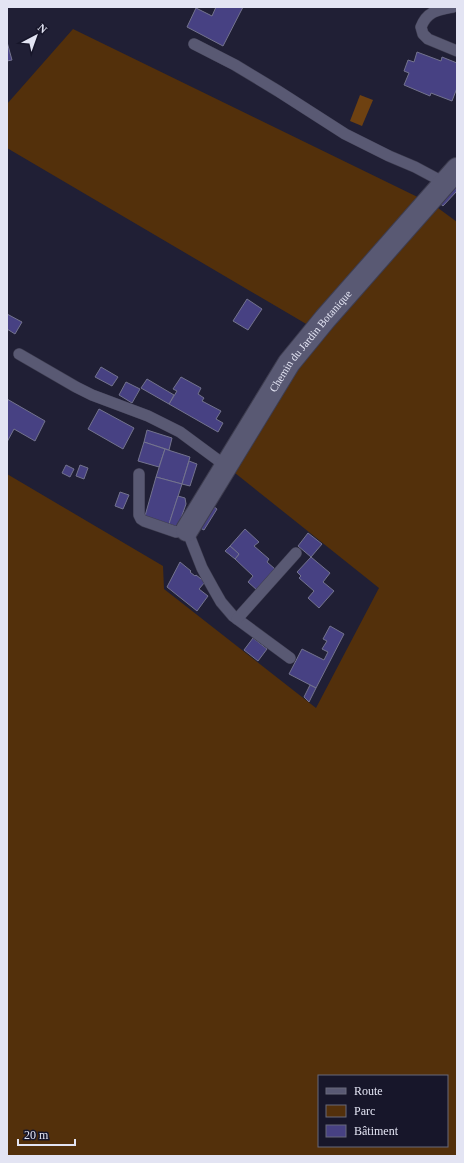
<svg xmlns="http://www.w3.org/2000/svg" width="464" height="1163" viewBox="0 0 464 1163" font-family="Georgia,serif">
  <rect width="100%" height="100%" fill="#201f35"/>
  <path fill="#53300b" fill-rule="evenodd" d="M73 29 434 205 457 222V1156H7V474L163 566 164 589 316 708 379 588 230 469 308 325 7 148V104ZM319 1076H447V1146H319Z"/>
  <polygon fill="#6e4111" points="360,95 373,100 362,126 350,121"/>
  <g fill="#474183" stroke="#73738e">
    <polygon points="216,7 243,7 223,46 187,27 196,8 212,16"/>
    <polygon points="7,42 12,60 7,61"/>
    <polygon points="417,52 441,61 442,57 457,63 457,88 452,101 431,93 430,96 404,85 409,73 404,71 408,60 414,62"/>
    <polygon points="457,178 457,191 443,206 437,201"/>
    <polygon points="247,299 262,309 248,330 233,321"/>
    <polygon points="7,314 22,322 15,334 7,329"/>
    <polygon points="101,367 118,377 112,386 95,377"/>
    <polygon points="181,377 201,388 198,394 204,398 202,401 221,411 216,419 223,423 218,432 169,404 177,391 173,389"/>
    <polygon points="147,379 174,395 169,404 141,388"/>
    <polygon points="126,382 140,389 132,403 119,395"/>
    <polygon points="7,399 45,421 35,441 14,429 7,442"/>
    <polygon points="99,409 134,428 123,449 88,429"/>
    <polygon points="147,430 172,438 169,450 144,442"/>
    <polygon points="144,442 165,449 159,467 138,461"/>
    <polygon points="165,449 190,457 182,484 156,477"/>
    <polygon points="189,461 197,464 190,486 182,484"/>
    <polygon points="66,465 74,469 70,477 62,473"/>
    <polygon points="80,465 88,468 84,479 76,476"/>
    <polygon points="156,477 182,484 169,524 145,516"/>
    <polygon points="120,492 129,495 123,509 115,506"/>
    <polygon points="178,496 185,498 186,504 178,527 169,524"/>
    <polygon points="210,504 217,509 204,530 198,527"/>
    <polygon points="245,529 259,542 254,546 269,559 267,562 275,569 258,591 248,582 253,576 235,559 239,554 230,546"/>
    <polygon points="308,533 322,544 311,557 298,546"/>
    <polygon points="230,546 239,554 235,559 225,551"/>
    <polygon points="311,557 330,573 323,582 334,591 319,608 308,598 314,591 299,578 301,576 297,572"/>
    <polygon points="180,562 191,571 190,572 195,576 196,575 205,582 199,589 208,596 197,611 167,587"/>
    <polygon points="330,626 344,634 316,688 289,674 302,649 324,660 328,652 322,649 327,641 323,639"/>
    <polygon points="253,638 267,649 258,661 244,650"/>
    <polygon points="310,685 316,688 309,702 304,697"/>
  </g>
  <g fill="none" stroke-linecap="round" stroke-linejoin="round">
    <g stroke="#3e3d50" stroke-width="12">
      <g id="service">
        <path d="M453 7C438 10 427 11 421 27L423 34 428 39 457 51"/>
        <polyline points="194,44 235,65 278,91 345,134 389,156 415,167 445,183"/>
        <polyline points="19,354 76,387 92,395 148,416 180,432 226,466"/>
        <polyline points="139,474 139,515 141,519 144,521 176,532 187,530 202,568 213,588 221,602 233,616 290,658"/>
        <polyline points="237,619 296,553"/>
      </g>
    </g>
    <g stroke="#3e3d50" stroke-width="24">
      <g id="minor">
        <path id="s1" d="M187 530 289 363 325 319 457 169"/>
      </g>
    </g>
    <use href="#service" stroke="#595973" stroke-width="11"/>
    <use href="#minor" stroke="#595973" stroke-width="22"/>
  </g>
  <g text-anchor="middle" stroke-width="3" stroke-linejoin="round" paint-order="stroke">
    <g font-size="11" fill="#e3e4f3" stroke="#17162a">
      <text dy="4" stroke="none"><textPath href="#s1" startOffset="226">Chemin du Jardin Botanique</textPath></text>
    </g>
  </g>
  <rect width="464" height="1163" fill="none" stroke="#e3e4f3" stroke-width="16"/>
  <rect x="318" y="1075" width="130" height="72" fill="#17162a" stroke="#69687a"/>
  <rect x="326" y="1088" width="20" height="6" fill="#595973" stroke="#69687a"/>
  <text x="354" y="1095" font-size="12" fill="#e3e4f3">Route</text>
  <rect x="326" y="1105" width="20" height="12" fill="#53300b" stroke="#69687a"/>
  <text x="354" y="1115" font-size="12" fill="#e3e4f3">Parc</text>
  <rect x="326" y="1125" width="20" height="12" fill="#474183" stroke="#69687a"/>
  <text x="354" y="1135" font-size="12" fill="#e3e4f3">Bâtiment</text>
  <g transform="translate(36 36) rotate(41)" stroke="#17162a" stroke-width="3" paint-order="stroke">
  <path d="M0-3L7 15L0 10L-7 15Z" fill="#e3e4f3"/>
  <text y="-6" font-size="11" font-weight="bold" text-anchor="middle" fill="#e3e4f3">N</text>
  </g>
  <path d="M18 1139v6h57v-6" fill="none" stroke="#e3e4f3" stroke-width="2"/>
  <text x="24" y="1139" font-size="12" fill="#e3e4f3" stroke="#17162a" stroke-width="3" paint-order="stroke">20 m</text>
</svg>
